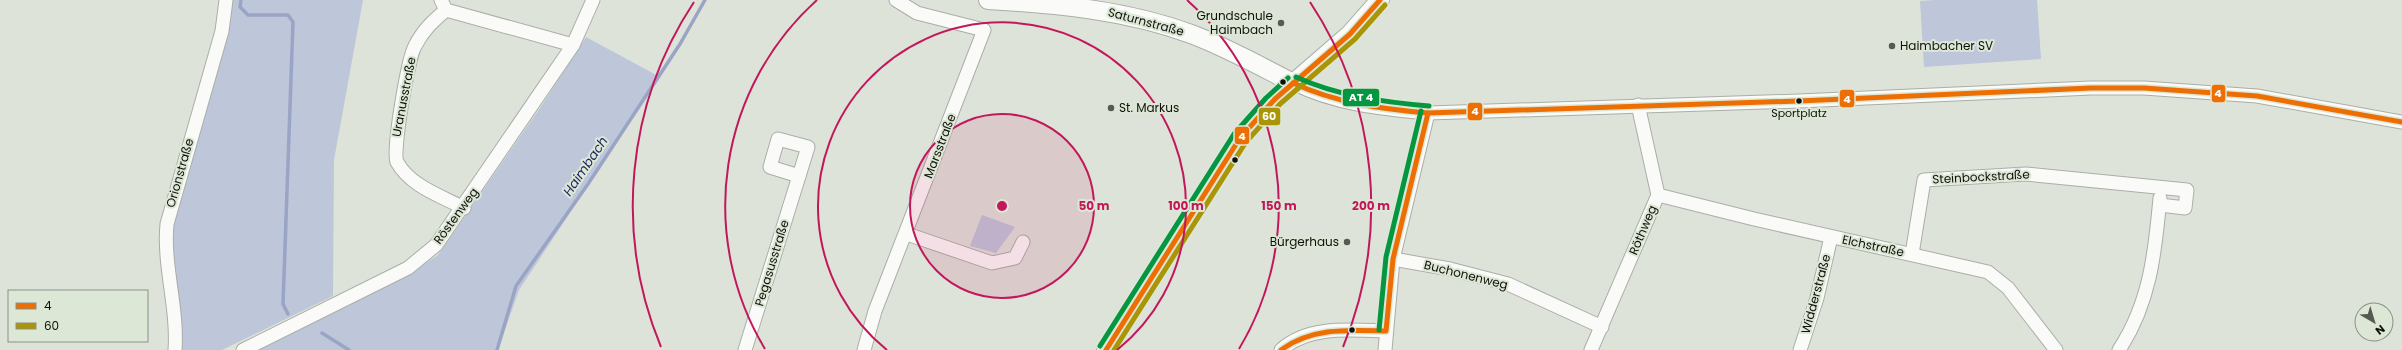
<svg xmlns="http://www.w3.org/2000/svg" width="2402" height="350" viewBox="0 0 2402 350" font-family="Poppins,sans-serif">
  <rect width="100%" height="100%" fill="#dee3da"/>
  <g fill="#bec6d9">
    <polygon points="232,0 363,0 334,160 333,296 222,350 180,350 181,329 171,226 231,20"/>
    <polygon points="1935,0 2037,0 2041,59 1924,67 1920,1"/>
    <polygon points="586,37 660,77 519,290 498,350 256,350 403,278 438,255 540,108"/>
    <polygon points="982,215 1015,227 996,253 970,246"/>
  </g>
  <g fill="none" stroke-linecap="round" stroke-linejoin="round">
    <g stroke="#9aa5c6" stroke-width="3.5">
      <polyline points="241,0 240,7 248,15 288,15 293,22 283,304 288,314"/>
      <polyline points="322,333 349,350"/>
      <polyline points="497,350 516,286 588,184 680,44 705,0"/>
    </g>
    <g stroke="#aaaea7" stroke-width="15">
      <g id="street">
        <polyline points="441,0 446,10 573,45"/>
        <path d="M446 10C433 21 423 30 415 46 408 58 392 152 397 162 410 186 441 196 464 208"/>
        <path d="M1293 83C1334 104 1382 109 1428 113L1799 101 2091 88H2144L2257 96 2402 122"/>
        <polygon points="778,139 808,147 799,176 770,167"/>
        <polyline points="1658,195 1754,219 1988,272 2008,288 2056,350"/>
        <polyline points="907,234 992,263 1015,258 1023,242"/>
        <polyline points="1912,254 1924,180 2026,174 2187,190 2185,208 2160,205"/>
        <polyline points="1393,259 1450,269 1508,284 1602,327"/>
        <path d="M175 350C178 307 163 266 167 224L222 31 226 0"/>
        <polyline points="243,350 408,268 436,245 573,45 593,0"/>
        <polyline points="745,350 799,176"/>
        <polyline points="864,350 875,311 984,30 917,13 896,0"/>
        <path d="M1281 350C1308 325 1351 330 1386 331"/>
        <polyline points="1385,350 1393,259 1428,113"/>
        <polyline points="1591,350 1658,195 1638,105"/>
        <polyline points="1800,350 1817,298 1831,237"/>
        <path d="M2119 350C2150 303 2155 253 2160 198"/>
      </g>
    </g>
    <g stroke="#aaaea7" stroke-width="20">
      <g id="secondary">
        <path d="M988 0C1057 4 1126 10 1191 34 1226 47 1260 66 1293 83"/>
        <polyline points="1106,350 1240,138 1275,99 1350,34 1380,0"/>
      </g>
    </g>
    <use href="#street" stroke="#fafbf9" stroke-width="13"/>
    <use href="#secondary" stroke="#fafbf9" stroke-width="18"/>
    <g stroke="#dde7d6" stroke-width="8">
      <g id="bus-1">
        <path d="M1293 83C1336 103 1381 109 1428 113L1799 101 2091 88H2144L2257 96 2402 122"/>
        <polyline points="1106,350 1240,138 1275,99 1350,34 1380,0"/>
        <path d="M1281 350C1312 327 1349 330 1386 331L1393 259 1428 113"/>
      </g>
    </g>
    <g stroke="#dde7d6" stroke-width="8">
      <polyline id="bus-2" points="1114,350 1246,142 1280,104 1355,39 1385,5"/>
    </g>
    <g stroke="#dde7d6" stroke-width="8">
      <g id="bus-3">
        <path d="M1296 77C1338 96 1383 102 1429 106"/>
        <polyline points="1379,330 1386,257 1421,111"/>
        <polyline points="1100,346 1234,134 1266,98 1288,78"/>
      </g>
    </g>
    <use href="#bus-1" stroke="#ed6f03" stroke-width="5"/>
    <use href="#bus-2" stroke="#a99506" stroke-width="5"/>
    <use href="#bus-3" stroke="#059641" stroke-width="5"/>
  </g>
  <circle cx="1002" cy="206" r="92" fill="#c2185b" fill-opacity=".12"/>
  <g fill="none" stroke="#c2185b" stroke-width="2">
    <circle cx="1002" cy="206" r="92"/>
    <path d="M887 350A184 184 0 1 1 1117 350"/>
    <path d="M765 349A277 277 0 0 1 817 0M1187 0A277 277 0 0 1 1239 349"/>
    <path d="M661 347A369 369 0 0 1 694 2M1310 2A369 369 0 0 1 1343 347"/>
  </g>
  <g fill="#575a53" stroke="#dde7d6" stroke-width="1.5">
    <circle cx="1281" cy="23" r="4"/>
    <circle cx="1892" cy="46" r="4"/>
    <circle cx="1111" cy="108" r="4"/>
    <circle cx="1347" cy="242" r="4"/>
  </g>
  <g fill="#0e110b" stroke="#dde7d6" stroke-width="1.5">
    <circle cx="1283" cy="82" r="3.5"/>
    <circle cx="1799" cy="101" r="3.5"/>
    <circle cx="1235" cy="160" r="3.5"/>
    <circle cx="1352" cy="330" r="3.5"/>
  </g>
  <g text-anchor="middle" stroke-width="4" stroke-linejoin="round" paint-order="stroke">
    <g font-size="11" fill="#0e110b" stroke="#dde7d6">
      <text x="1799" y="117">Sportplatz</text>
    </g>
    <g font-size="12" fill="#0e110b" stroke="#dde7d6" text-anchor="end">
      <text x="1273" y="20">Grundschule<tspan x="1273" dy="14">Haimbach</tspan></text>
      <text x="1900" y="50" text-anchor="start">Haimbacher SV</text>
      <text x="1119" y="112" text-anchor="start">St. Markus</text>
      <text x="1339" y="246">Bürgerhaus</text>
    </g>
    <g font-size="12" fill="#0e110b" stroke="#dde7d6">
      <text transform="translate(1146 22) rotate(15)" y="4">Saturnstraße</text>
      <text transform="translate(404 97) rotate(-79)" y="4">Uranusstraße</text>
      <text transform="translate(940 146) rotate(-69)" y="4">Marsstraße</text>
      <text transform="translate(180 173) rotate(-74)" y="4">Orionstraße</text>
      <text transform="translate(1981 177) rotate(-3)" y="4">Steinbockstraße</text>
      <text transform="translate(456 216) rotate(-54)" y="4">Röstenweg</text>
      <text transform="translate(1643 230) rotate(-67)" y="4">Röthweg</text>
      <text transform="translate(1873 246) rotate(12)" y="4">Elchstraße</text>
      <text transform="translate(772 263) rotate(-73)" y="4">Pegasusstraße</text>
      <text transform="translate(1466 275) rotate(14)" y="4">Buchonenweg</text>
      <text transform="translate(1816 294) rotate(-75)" y="4">Widderstraße</text>
    </g>
    <g font-size="13" font-style="italic" fill="#1f2664" stroke="#dde7d6">
      <text transform="translate(585 166) rotate(-56)" y="5">Haimbach</text>
    </g>
  </g>
  <circle cx="1002" cy="206" r="6" fill="#c2185b" stroke="#dde7d6" stroke-width="2"/>
  <g font-size="12" text-anchor="middle" font-weight="bold" fill="#c2185b" stroke="#dde7d6" stroke-width="4" stroke-linejoin="round" paint-order="stroke">
    <text x="1094" y="210">50 m</text>
    <text x="1186" y="210">100 m</text>
    <text x="1279" y="210">150 m</text>
    <text x="1371" y="210">200 m</text>
  </g>
  <g stroke="#dde7d6" stroke-width="1.5">
    <rect x="2211" y="84" width="15" height="19" rx="4" fill="#ed6f03"/>
    <rect x="1342" y="88" width="38" height="19" rx="4" fill="#059641"/>
    <rect x="1839" y="89" width="16" height="19" rx="4" fill="#ed6f03"/>
    <rect x="1467" y="102" width="16" height="19" rx="4" fill="#ed6f03"/>
    <rect x="1258" y="107" width="23" height="19" rx="4" fill="#a99506"/>
    <rect x="1234" y="126" width="16" height="19" rx="4" fill="#ed6f03"/>
  </g>
  <g font-size="11" text-anchor="middle" font-weight="bold" fill="#fff">
    <text x="2218" y="97">4</text>
    <text x="1361" y="101">AT 4</text>
    <text x="1847" y="103">4</text>
    <text x="1475" y="115">4</text>
    <text x="1269" y="120">60</text>
    <text x="1242" y="140">4</text>
  </g>
  <rect x="8" y="290" width="140" height="52" fill="#dde7d6" stroke="#8a9185"/>
  <rect x="16" y="303" width="20" height="6" fill="#ed6f03" stroke="#8a9185"/>
  <text x="44" y="310" font-size="12" fill="#0e110b">4</text>
  <rect x="16" y="323" width="20" height="6" fill="#a99506" stroke="#8a9185"/>
  <text x="44" y="330" font-size="12" fill="#0e110b">60</text>
  <g transform="translate(2374 322) rotate(142)"><circle r="19" fill="#dde7d6" stroke="#8a9185"/>
  <path d="M0-3L7 15L0 10L-7 15Z" fill="#575a53"/>
  <text y="-6" font-size="11" font-weight="bold" text-anchor="middle" fill="#0e110b">N</text>
  </g>
</svg>
